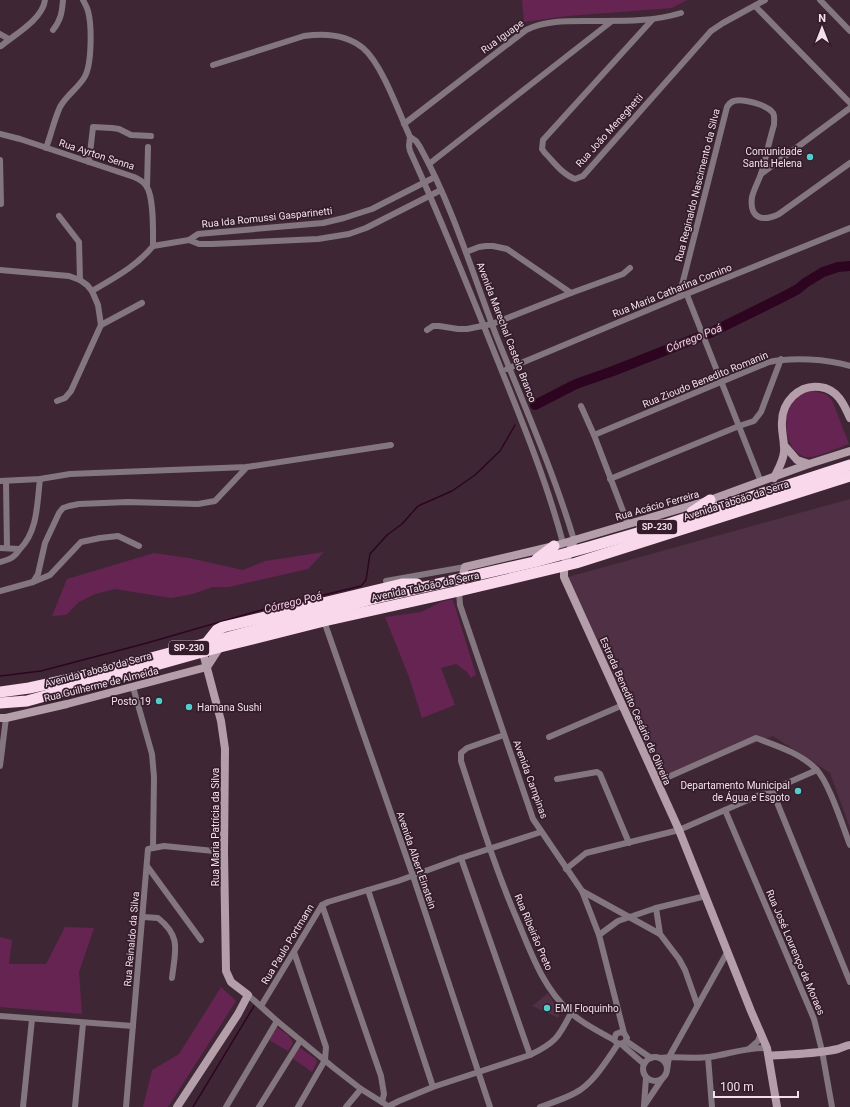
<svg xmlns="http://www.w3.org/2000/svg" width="850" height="1107" viewBox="0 0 850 1107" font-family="Roboto,sans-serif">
  <rect width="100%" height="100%" fill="#3f2635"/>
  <g fill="#4f3044">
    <polygon points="850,499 850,828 830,773 773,736 661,781 568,577"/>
    <polygon points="548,993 559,1011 559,1018 532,1006"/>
  </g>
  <g fill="#652451">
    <polygon points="522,0 687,0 672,8 568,16 524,22"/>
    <path d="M809 390 826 394 832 400 849 444C839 447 815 459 806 457 784 452 782 417 792 402 797 395 802 393 809 390Z"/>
    <polygon points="324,552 308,569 229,587 213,587 193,594 171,598 115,589 95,594 79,602 66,615 52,616 67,579 154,553 189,558 243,570 265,561"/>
    <polygon points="449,600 453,600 476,675 471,678 467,672 456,664 441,668 455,705 422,718 409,677 385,617 421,612 441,602"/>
    <polygon points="65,927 94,928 79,972 82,1014 0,1007 0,937 12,940 9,964 46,964"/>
    <polygon points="221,987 236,1001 168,1107 143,1107 152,1070 179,1054"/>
    <polygon points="277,1027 288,1035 293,1042 292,1045 288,1051 269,1040"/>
    <polygon points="299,1047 316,1059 317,1062 312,1072 292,1058"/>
  </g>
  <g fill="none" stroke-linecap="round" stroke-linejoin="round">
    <g stroke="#2d0521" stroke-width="1.5">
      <polyline points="0,676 41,671 147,643 265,609 361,586 366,580 370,554 387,535 402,524 418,506 452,491 475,475 500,451 515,425"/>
      <polyline points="193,1107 254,1006"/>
    </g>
    <polyline stroke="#2d0521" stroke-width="10" points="535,405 576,384 613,371 712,332 781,298 798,289 805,283 823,272 838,267 850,266"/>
    <g stroke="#83767e" stroke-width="6">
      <polyline points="820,0 850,31"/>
      <polyline points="755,6 850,103"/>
      <path d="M652 20 543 140 542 149 545 153C554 162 563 175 575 179L583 176 711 31 723 23 765 0"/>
      <path d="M53 30C61 20 62 12 63 0"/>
      <polyline points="0,34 9,39"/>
      <path d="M1 46C14 35 43 19 45 0"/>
      <path d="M213 65 304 36C324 33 346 34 363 48 382 64 399 113 410 137L416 141 420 147C453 207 472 272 496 335 523 403 553 470 574 540"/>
      <path d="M404 124 526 30C546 20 570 21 592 21 622 21 651 22 681 13"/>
      <path d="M0 134 20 139 134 177C139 179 144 182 147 187 154 199 153 231 153 246 137 266 114 278 92 291"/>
      <path d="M410 137 409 146 410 151C443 223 472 296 501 369 524 426 547 483 563 543"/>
      <path d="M46 148C51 135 54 120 60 107 66 96 77 89 84 78 92 66 92 26 88 11 87 7 85 4 83 0"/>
      <polyline points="0,160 1,204"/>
      <polyline points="89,162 93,127 112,128 119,129 131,135 151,136"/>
      <polyline points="429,164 612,21"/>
      <polyline points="761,174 850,108"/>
      <polyline points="147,187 148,147"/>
      <polyline points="59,216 79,242 80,280"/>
      <polyline points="189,240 199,244 212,244 318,239 349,234 366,228 441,190"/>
      <polyline points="153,246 189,240 198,234 323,223 344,218 372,209 435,177"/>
      <polyline points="466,252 479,247 486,246 493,246 507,249 571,293"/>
      <polyline points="0,270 69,276 80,280 87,285 92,291 98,305 101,325 71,391 65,398 57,401"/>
      <polyline points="687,295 761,482"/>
      <path d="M679 297 727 107C729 104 730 102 734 101 742 98 768 105 773 113 775 116 774 121 774 125 769 141 766 158 761 174 758 182 754 189 752 197 749 219 763 222 779 214L850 163"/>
      <polyline points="101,325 142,303"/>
      <polyline points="427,330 433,326 439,326 458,329 467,329 492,324 571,293 623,274 630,268"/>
      <polyline points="507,369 679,297 850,228"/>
      <polyline points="581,406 594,435 628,524"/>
      <path d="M594 435 769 362C792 357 827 359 850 366"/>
      <polyline points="610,479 739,426 754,421 761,412 781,359"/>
      <polyline points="0,481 40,479 70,474 247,467 391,445"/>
      <polyline points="6,481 7,548"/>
      <polyline points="0,548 19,549"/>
      <path d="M0 562C4 561 11 559 14 556 17 554 18 551 20 549 38 531 37 503 40 479"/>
      <polyline points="386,581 465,567"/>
      <polyline points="33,582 38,574 45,543 59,513 63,508 69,506 79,504 128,502 198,504 215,501 247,467"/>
      <polyline points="0,591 33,582 50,575 81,542 100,538 118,536 139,546"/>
      <polyline points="459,591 460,605 533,819 582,891 599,935 624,1033 627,1038 624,1043 618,1044 614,1040 616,1034 621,1032 624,1033"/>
      <polyline points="324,621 413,876 490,1107"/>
      <polyline points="133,687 152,754 154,777 153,848"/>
      <path d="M504 735 467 748 461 753V761C479 816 496 871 519 924 532 956 544 989 571 1013 583 1024 600 1032 614 1040"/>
      <polyline points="549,737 623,705"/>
      <polyline points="0,766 6,718"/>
      <polyline points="557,779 597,772 600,774 629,843"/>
      <path d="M657 782 756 738C777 746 800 753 816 769 829 782 843 827 850 845"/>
      <polyline points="772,790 850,982"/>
      <polyline points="725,810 814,1019 822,1051 832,1107"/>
      <polyline points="461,858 530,1055"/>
      <polyline points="147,866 201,940"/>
      <polyline points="566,869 586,853 679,830 817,770"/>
      <polyline points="368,890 433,1087"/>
      <polyline points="582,891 660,934 679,959 685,970 697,1004"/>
      <polyline points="322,905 381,1076 384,1094 382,1102"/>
      <polyline points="656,908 660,934"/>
      <path d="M143 917 158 918C182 937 175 951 172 978"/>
      <polyline points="599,935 618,921 656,908 706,896"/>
      <polyline points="294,952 326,1047 325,1060 298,1107"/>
      <polyline points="248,995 277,1021 334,1068 361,1089 385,1104"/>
      <polyline points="261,1006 322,905 328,902 398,881 461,858 541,832"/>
      <polyline points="0,1016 133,1026"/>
      <polyline points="626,1041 651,1058"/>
      <polyline points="621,1044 644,1064"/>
      <polyline points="749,1049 758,1041 761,1033"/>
      <polyline points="708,1057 712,1107"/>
      <circle cx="655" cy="1069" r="12"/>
      <path d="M660 1058C676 1056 693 1059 709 1057 729 1054 747 1047 767 1048"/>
      <polyline points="667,1070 669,1057 674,1048 728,951"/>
      <polyline points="644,1105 646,1078"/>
      <polyline points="644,1106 662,1079"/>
      <polyline points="23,1107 32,1019"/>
      <polyline points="75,1107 83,1024"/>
      <polyline points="126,1107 148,849 164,846 224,852"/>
      <polyline points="226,1107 277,1021"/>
      <polyline points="259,1107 300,1041"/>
      <polyline points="346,1107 361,1089"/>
      <path d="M387 1107 399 1101 433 1087 530 1055C555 1043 559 1037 571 1013"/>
      <path d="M540 1107C551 1103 564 1099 575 1093 593 1084 607 1060 618 1044"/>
    </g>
    <g stroke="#b39eaa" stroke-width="8">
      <polyline points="784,445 797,460 809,464"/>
      <path d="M774 478C778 469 783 462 784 452 785 442 781 432 782 422 782 402 799 384 820 387 837 389 844 404 850 418"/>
      <polyline points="574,540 564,566 564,577 679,830 751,1011 767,1048 777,1107"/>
      <polyline points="461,583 465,567 554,546 710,500 809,464 850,451"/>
      <polyline points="207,667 220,647"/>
      <polyline points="0,718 6,718 67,704 207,667"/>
      <path d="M769 1056C792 1054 816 1054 838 1049 842 1048 846 1045 850 1045"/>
      <polyline points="177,1107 238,1014 248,995 231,982 226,971 224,852 225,749 221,721 203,653"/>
    </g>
    <g stroke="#fad8ec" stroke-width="11">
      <polyline points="692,512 710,500"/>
      <polyline points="537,559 554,546"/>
      <polyline points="205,645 217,630 223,627 402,584 417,584"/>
      <polyline points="0,692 29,688 80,677 376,598 534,562 589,547 665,525 850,465"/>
      <polyline points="0,703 27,701 220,647 324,621 459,591 576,563 850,476"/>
    </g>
  </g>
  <g fill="#53cdc9" stroke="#341c2b" stroke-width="1.5">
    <circle cx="810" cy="157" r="4"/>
    <circle cx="159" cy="701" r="4"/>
    <circle cx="189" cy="707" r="4"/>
    <circle cx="798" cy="791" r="4"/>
    <circle cx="547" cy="1008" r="4"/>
  </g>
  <g text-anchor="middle" stroke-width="3.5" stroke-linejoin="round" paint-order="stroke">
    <g fill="#341c2b" stroke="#b8a5b1" stroke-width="1">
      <rect x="637" y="520" width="40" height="14" rx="3"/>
      <rect x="169" y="641" width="40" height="14" rx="3"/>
    </g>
    <g font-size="9" font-weight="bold" fill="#f1e0ea">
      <text x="657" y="530">SP-230</text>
      <text x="189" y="651">SP-230</text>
    </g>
    <g font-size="10" fill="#f1e0ea" stroke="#341c2b">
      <text transform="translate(502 36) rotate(-36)" y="4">Rua Iguape</text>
      <text transform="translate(609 130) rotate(-48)" y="4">Rua João Meneghetti</text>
      <text transform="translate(97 154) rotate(18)" y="4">Rua Ayrton Senna</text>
      <text transform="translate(697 185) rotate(-76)" y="4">Rua Reginaldo Nascimento da Silva</text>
      <text transform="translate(267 217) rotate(-6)" y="4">Rua Ida Romussi Gasparinetti</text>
      <text transform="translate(672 290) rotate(-22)" y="4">Rua Maria Catharina Comino</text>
      <text transform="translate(507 332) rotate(69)" y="4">Avenida Marechal Castelo Branco</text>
      <text transform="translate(705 379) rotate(-22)" y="4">Rua Zioudo Benedito Romanin</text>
      <text transform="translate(736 500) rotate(-18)" y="4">Avenida Taboão da Serra</text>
      <text transform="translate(657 505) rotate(-16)" y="4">Rua Acácio Ferreira</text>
      <text transform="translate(425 586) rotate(-12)" y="4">Avenida Taboão da Serra</text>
      <text transform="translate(98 669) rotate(-15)" y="4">Avenida Taboão da Serra</text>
      <text transform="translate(101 684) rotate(-14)" y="4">Rua Guilherme de Almeida</text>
      <text transform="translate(636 711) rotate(66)" y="4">Estrada Benedito Cesário de Oliveira</text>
      <text transform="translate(531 779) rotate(70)" y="4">Avenida Campinas</text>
      <text transform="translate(215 827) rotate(-90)" y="4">Rua Maria Patrícia da Silva</text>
      <text transform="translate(417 860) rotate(71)" y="4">Avenida Albert Einstein</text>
      <text transform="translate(534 932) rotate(67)" y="4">Rua Ribeirão Preto</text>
      <text transform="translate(131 939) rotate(-85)" y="4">Rua Reinaldo da Silva</text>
      <text transform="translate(287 944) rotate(-59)" y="4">Rua Paulo Portmann</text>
      <text transform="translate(796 952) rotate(67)" y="4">Rua José Lourenço de Moraes</text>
    </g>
    <g font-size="10" fill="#f1e0ea" stroke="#341c2b" text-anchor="end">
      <text x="802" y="155">Comunidade<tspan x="802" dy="12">Santa Helena</tspan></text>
      <text x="151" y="705">Posto 19</text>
      <text x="197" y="711" text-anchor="start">Hamana Sushi</text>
      <text x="790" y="789">Departamento Municipal<tspan x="790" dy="12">de Água e Esgoto</tspan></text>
      <text x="555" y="1012" text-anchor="start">EMI Floquinho</text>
    </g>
    <g font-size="11" font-style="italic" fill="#f9cbe6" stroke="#341c2b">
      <text transform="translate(694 338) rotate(-22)" y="4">Córrego Poá</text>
      <text transform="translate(293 602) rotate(-14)" y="4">Córrego Poá</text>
    </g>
  </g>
  <g transform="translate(822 28)" stroke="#341c2b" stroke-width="3" paint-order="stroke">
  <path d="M0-3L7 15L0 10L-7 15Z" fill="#f1e0ea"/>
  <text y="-6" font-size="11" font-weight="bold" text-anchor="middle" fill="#f1e0ea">N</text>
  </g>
  <path d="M714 1091v6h84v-6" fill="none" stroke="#f1e0ea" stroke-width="2"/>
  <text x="720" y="1091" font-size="12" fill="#f1e0ea" stroke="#341c2b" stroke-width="3" paint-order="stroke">100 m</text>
</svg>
